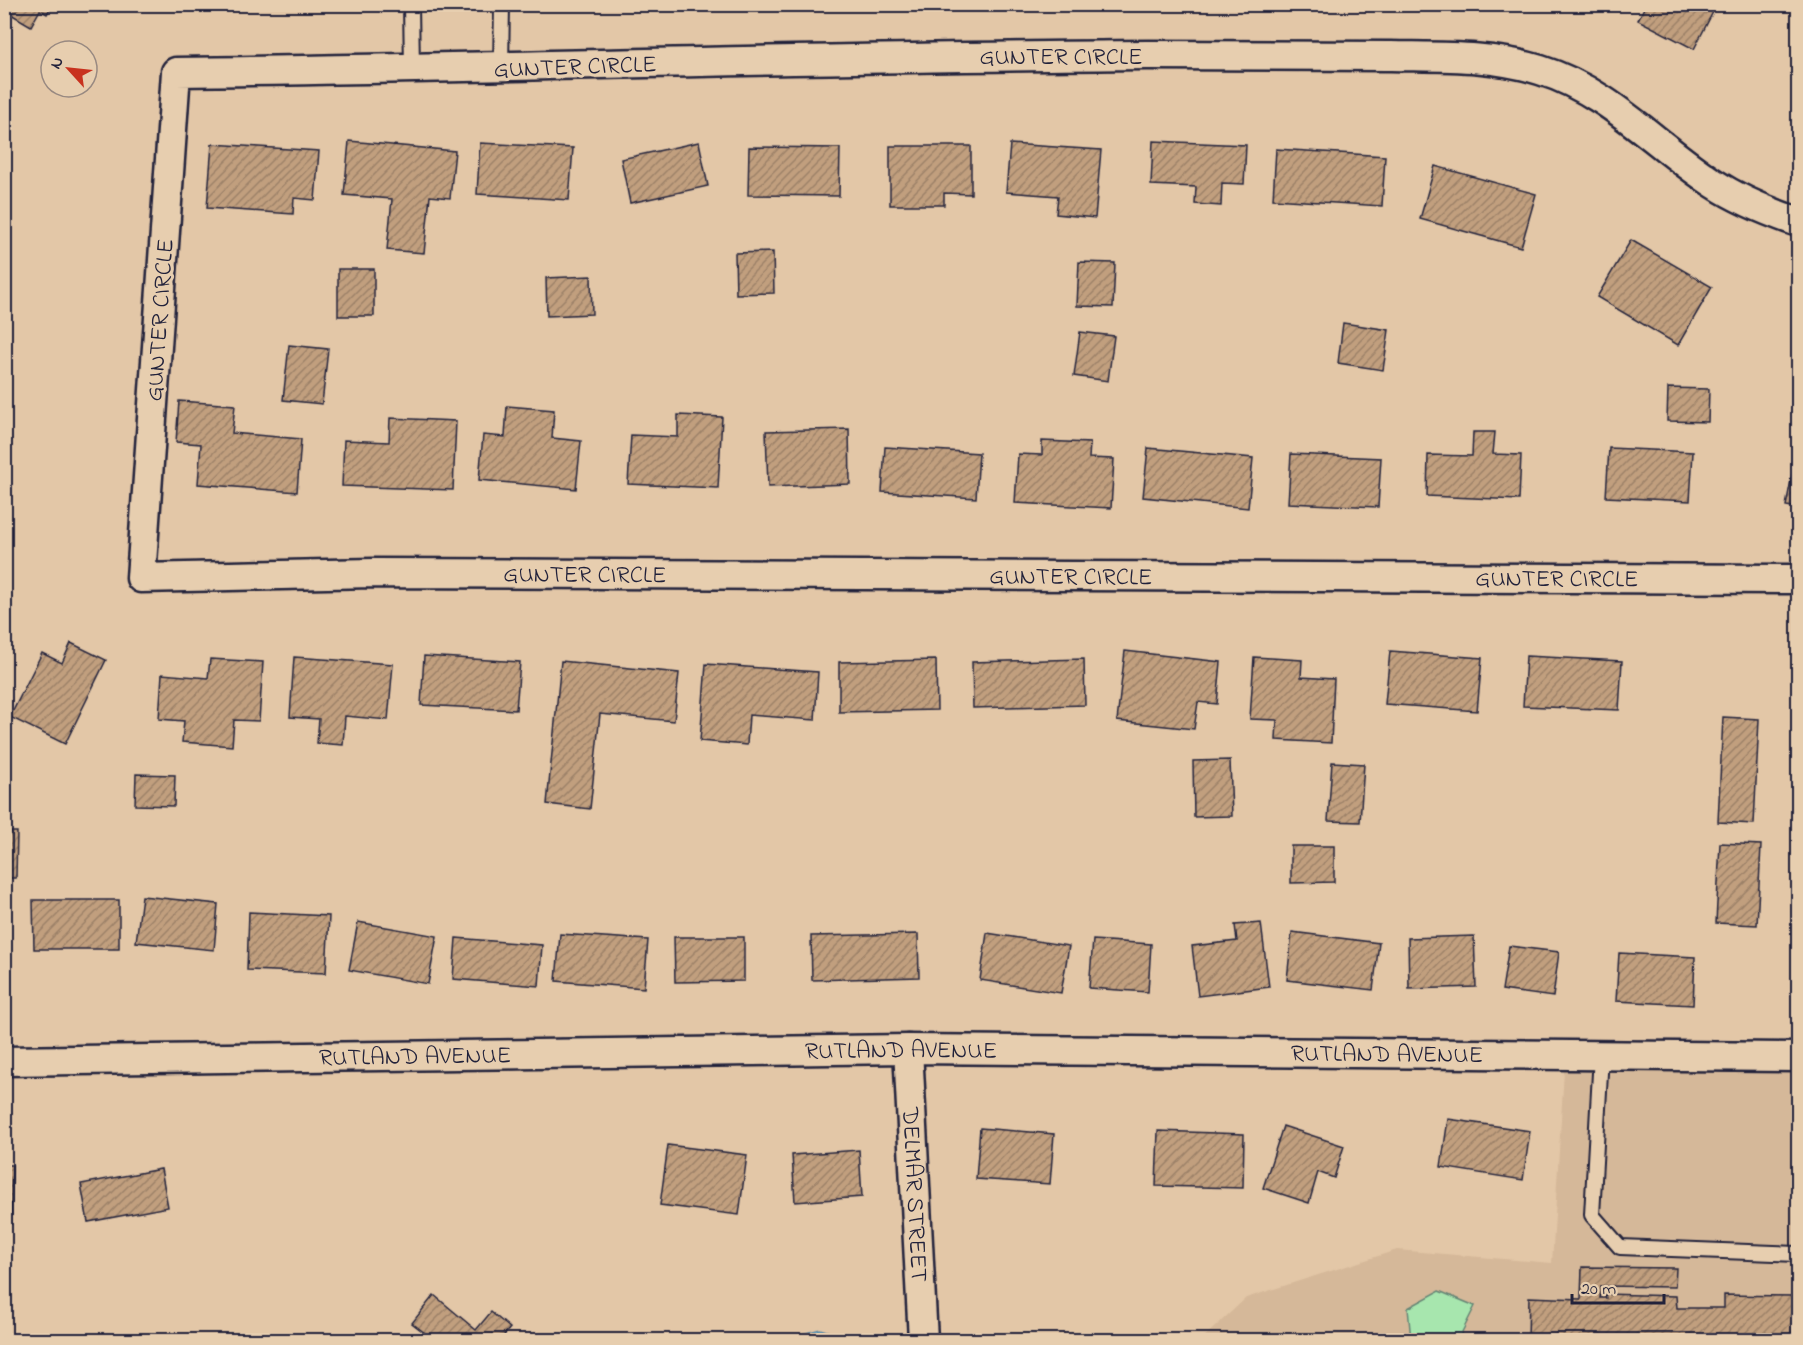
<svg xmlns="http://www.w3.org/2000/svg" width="1803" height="1345" viewBox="0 0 1803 1345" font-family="'Indie Flower',sans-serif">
  <defs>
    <pattern id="water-waves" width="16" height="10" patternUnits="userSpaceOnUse" patternTransform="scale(1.5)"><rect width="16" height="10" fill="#84cbe5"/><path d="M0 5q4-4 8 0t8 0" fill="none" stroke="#72aec5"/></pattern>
    <pattern id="building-hatch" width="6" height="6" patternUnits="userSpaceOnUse" patternTransform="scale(1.5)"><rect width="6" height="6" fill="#c19f7e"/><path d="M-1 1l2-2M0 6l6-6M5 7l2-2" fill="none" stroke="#9c8168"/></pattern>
  </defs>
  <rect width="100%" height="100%" fill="#e3c7a7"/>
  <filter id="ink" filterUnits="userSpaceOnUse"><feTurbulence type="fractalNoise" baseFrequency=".0167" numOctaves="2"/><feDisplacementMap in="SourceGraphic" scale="12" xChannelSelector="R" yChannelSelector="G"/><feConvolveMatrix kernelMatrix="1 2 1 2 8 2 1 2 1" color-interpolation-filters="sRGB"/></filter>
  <g filter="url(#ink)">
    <polygon fill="#d5b899" points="1565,1055 1798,1057 1798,1340 1201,1340 1246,1298 1397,1250 1552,1263"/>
    <polygon fill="#a7e6ae" stroke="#648474" stroke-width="1.5" points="1439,1291 1475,1306 1458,1340 1411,1340 1408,1308"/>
    <polygon fill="url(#water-waves)" stroke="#5d87a1" stroke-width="1.5" points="820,1329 836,1334 844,1340 782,1340"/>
    <g fill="url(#building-hatch)" stroke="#22223b" stroke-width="1.5">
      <polygon points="4,4 53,4 47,14 40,10 31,26 4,10"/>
      <polygon points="1646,4 1717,4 1694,49 1638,20"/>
      <polygon points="349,141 455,151 450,198 430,196 424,253 387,250 392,199 344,195"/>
      <polygon points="1153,141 1246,145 1244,184 1222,183 1221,206 1195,204 1196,187 1151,185"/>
      <polygon points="699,142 708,186 630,203 621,159"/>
      <polygon points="480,143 573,148 569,200 477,194"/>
      <polygon points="212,144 319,151 315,200 294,198 293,214 207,208"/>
      <polygon points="1010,144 1101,150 1095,218 1056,214 1058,196 1006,192"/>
      <polygon points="890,146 971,146 971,194 944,193 944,205 890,205"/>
      <polygon points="749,147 840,148 839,196 748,195"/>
      <polygon points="1276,149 1385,156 1382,206 1273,199"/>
      <polygon points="1435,166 1536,194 1521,247 1420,219"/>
      <polygon points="1631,240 1712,287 1678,345 1597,297"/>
      <polygon points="773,252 774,293 736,294 735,253"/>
      <polygon points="1079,262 1115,263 1113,307 1077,306"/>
      <rect x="338" y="269" width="36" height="47"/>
      <polygon points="591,276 592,314 547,316 546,278"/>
      <polygon points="1343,323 1389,330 1383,370 1338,363"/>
      <polygon points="1080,332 1114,336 1108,381 1074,376"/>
      <polygon points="289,345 328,349 322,404 283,400"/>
      <polygon points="1668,388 1709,389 1708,422 1667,421"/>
      <polygon points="179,401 235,405 232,433 301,439 297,492 198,484 201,444 176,442"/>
      <polygon points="507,406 554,410 552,438 581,441 576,489 479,480 483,435 505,437"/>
      <polygon points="678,415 722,417 718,488 628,484 631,435 678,437"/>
      <polygon points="390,418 456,421 453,490 342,486 344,440 389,442"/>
      <polygon points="849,429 850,484 768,487 766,431"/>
      <polygon points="1473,432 1495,432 1493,454 1521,455 1519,500 1427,496 1428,455 1472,456"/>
      <polygon points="1042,441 1090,443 1089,458 1114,459 1111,508 1015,503 1018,454 1042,455"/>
      <polygon points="885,447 979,453 976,498 882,492"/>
      <polygon points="1148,448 1253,458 1248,508 1143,497"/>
      <polygon points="1609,448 1693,452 1690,501 1606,497"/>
      <polygon points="1291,454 1381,458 1378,507 1288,503"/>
      <polygon points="1792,475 1798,477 1798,508 1786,506"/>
      <polygon points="71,643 106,660 65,744 10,717 42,653 62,663"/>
      <polygon points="1125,651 1221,662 1217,704 1198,702 1194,729 1117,721"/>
      <polygon points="1390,651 1482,658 1477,711 1385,704"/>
      <polygon points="424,656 520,662 516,710 421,705"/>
      <polygon points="1526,656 1622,661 1619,710 1523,706"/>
      <polygon points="294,657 393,664 388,720 345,716 343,745 317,743 319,719 290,717"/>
      <polygon points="1254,657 1302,660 1301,677 1334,679 1331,743 1276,740 1277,720 1250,719"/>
      <polygon points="210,659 263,662 259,721 234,720 232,746 182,742 184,721 159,719 162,674 208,678"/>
      <polygon points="1084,659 1085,705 973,708 972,662"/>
      <polygon points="936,660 937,710 839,712 839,662"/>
      <polygon points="561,661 679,673 674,721 600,714 590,809 547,804"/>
      <polygon points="706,664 818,672 815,720 749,715 747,745 700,741"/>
      <polygon points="1723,717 1759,719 1754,824 1718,822"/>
      <polygon points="1230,760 1232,816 1194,817 1193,761"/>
      <polygon points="1332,762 1364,764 1360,822 1328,821"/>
      <polygon points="136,774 175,775 174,806 135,805"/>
      <polygon points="4,832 17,832 16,878 4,878"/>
      <polygon points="1720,843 1761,845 1757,925 1716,923"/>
      <polygon points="1291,846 1334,846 1334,882 1291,883"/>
      <polygon points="142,896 218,904 214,950 136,942"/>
      <polygon points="33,900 119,900 119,949 34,949"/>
      <polygon points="249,912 329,916 326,973 247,970"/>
      <polygon points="358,922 437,936 428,984 349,970"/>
      <polygon points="1261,923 1269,987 1198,996 1192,946 1237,941 1235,925"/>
      <polygon points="1292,932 1379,943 1373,990 1287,980"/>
      <polygon points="987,933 1069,946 1061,993 980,980"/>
      <polygon points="560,934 648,940 644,988 556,981"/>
      <polygon points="918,934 919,977 812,980 811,936"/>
      <polygon points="1474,936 1476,987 1409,989 1408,938"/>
      <polygon points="674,937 744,937 744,981 675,982"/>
      <polygon points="456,938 542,945 539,986 453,979"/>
      <polygon points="1093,940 1151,944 1148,992 1089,988"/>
      <polygon points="1509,946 1559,952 1553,997 1502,990"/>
      <polygon points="1619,953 1695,957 1693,1005 1616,1001"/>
      <polygon points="1448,1119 1530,1131 1523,1180 1441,1167"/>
      <polygon points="1283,1126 1344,1146 1334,1178 1318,1172 1309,1203 1263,1188"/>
      <polygon points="980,1128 1054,1134 1050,1184 976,1179"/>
      <polygon points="1158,1131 1244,1134 1243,1188 1156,1186"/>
      <polygon points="668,1145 747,1155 739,1215 660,1205"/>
      <polygon points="859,1150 862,1197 795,1202 792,1155"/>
      <polygon points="4,1165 12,1165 11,1224 4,1224"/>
      <polygon points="161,1169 168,1207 88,1222 81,1184"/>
      <polygon points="1582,1267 1676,1268 1675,1287 1601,1286 1600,1298 1606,1298 1605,1294 1676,1296 1677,1308 1724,1308 1724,1295 1795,1296 1793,1340 1528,1340 1529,1297 1581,1299"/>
      <polygon points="434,1295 476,1330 491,1312 510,1328 500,1340 434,1340 412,1323"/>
    </g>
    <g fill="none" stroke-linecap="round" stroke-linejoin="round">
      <g stroke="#22223b" stroke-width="18">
        <g id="service">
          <polyline points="411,4 412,69"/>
          <polyline points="501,68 502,4"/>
          <polyline points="1601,1055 1592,1215 1620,1247 1798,1254"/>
        </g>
      </g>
      <g stroke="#22223b" stroke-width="33">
        <g id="minor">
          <path id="s1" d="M1798 222C1769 212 1741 201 1715 184 1656 146 1609 91 1540 70 1492 55 1441 57 1391 56 1310 55 1229 55 1148 55 824 57 500 68 176 72L141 578 373 573 1798 579"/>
          <path id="s2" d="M908 1049 923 1340"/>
          <path id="s3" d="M4 1061 908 1049 1798 1057"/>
        </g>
      </g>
      <use href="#service" stroke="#e7ceaf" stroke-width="14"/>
      <use href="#minor" stroke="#e7ceaf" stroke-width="28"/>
    </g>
  </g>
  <g text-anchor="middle" stroke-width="6" stroke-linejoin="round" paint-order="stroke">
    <g font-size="24" fill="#22223b" stroke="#e7ceaf">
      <text x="1061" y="64">GUNTER CIRCLE</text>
      <text transform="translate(575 66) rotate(-2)" y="8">GUNTER CIRCLE</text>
      <text transform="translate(159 320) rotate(-86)" y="8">GUNTER CIRCLE</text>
      <text dy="8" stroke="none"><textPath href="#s1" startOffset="2618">GUNTER CIRCLE</textPath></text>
      <text dy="8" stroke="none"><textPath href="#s1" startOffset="3104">GUNTER CIRCLE</textPath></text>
      <text dy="8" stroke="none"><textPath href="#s1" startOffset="3590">GUNTER CIRCLE</textPath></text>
      <text dy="8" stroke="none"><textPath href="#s3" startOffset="897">RUTLAND AVENUE</textPath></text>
      <text dy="8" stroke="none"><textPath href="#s3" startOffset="1383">RUTLAND AVENUE</textPath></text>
      <text dy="8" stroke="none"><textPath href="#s3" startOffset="411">RUTLAND AVENUE</textPath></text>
      <text dy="8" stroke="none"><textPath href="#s2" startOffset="146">DELMAR STREET</textPath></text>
    </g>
  </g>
  <rect width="1803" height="1345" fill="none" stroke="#e7ceaf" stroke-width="24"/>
  <rect x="12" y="12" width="1779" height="1321" fill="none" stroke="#22223b" stroke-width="2" filter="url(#ink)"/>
  <g transform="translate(69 69) rotate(297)"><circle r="28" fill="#e7ceaf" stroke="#988981" stroke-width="1.5"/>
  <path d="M0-4.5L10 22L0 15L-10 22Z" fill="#c8321e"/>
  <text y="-9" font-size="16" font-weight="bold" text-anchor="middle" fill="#22223b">N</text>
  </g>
  <path d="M1572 1294v9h92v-9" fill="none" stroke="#22223b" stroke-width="3"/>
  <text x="1581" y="1294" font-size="18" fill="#22223b" stroke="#e7ceaf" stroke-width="4.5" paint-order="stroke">20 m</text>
</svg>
